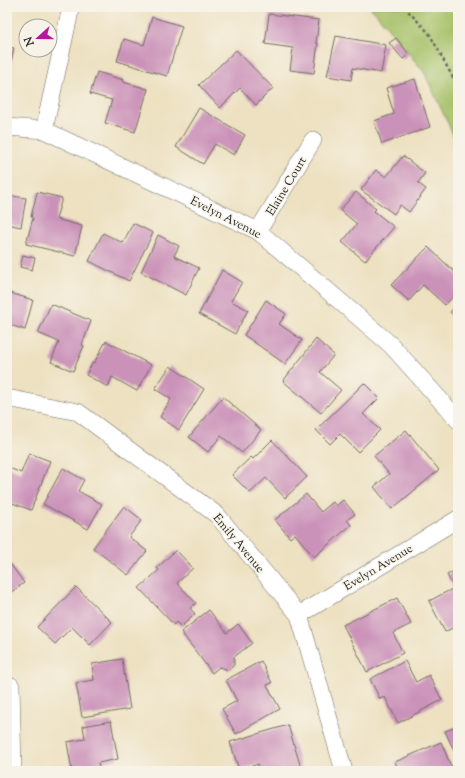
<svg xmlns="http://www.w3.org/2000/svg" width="465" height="778" viewBox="0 0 465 778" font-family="'Sorts Mill Goudy',serif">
  <rect width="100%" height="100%" fill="#f7f3e8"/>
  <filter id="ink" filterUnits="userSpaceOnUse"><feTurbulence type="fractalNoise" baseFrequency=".025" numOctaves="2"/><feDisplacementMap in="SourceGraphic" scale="8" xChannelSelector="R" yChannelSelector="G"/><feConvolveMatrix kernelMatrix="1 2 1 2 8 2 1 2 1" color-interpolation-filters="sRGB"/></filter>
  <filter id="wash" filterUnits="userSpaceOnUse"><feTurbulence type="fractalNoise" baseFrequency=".012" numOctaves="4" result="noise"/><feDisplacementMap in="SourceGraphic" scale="16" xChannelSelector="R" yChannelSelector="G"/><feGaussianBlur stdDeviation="0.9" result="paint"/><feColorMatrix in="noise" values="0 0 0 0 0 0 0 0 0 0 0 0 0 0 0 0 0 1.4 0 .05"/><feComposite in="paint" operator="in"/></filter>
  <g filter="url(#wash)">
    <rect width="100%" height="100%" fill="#ede1c1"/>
    <polygon fill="#a5c168" stroke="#68764a" points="369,7 458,7 458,145 424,72 375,12"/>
    <g id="blocks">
      <g fill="#cb92b9">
        <polygon points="269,14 319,20 316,43 318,43 314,73 290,70 293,48 265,44"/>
        <polygon points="152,17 182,26 167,76 117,61 124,39 144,45"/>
        <polygon points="336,36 386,45 381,73 353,68 351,80 327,76"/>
        <polygon points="396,38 409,54 403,59 389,43"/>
        <polygon points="7,47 14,48 9,72 7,72"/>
        <polygon points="236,50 273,88 256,105 240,88 220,108 199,85"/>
        <polygon points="97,72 124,80 123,82 148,89 135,132 105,123 112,100 90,94"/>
        <polygon points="415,79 430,127 382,144 374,121 394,114 386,88"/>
        <polygon points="199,108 245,135 234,155 215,144 203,164 176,147"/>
        <polygon points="403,156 425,173 418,183 426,189 409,212 400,205 394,214 361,190 376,170 386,177"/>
        <polygon points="37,192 62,198 56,219 82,226 75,256 26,244 33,218 31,217"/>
        <polygon points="356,192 376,209 374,211 394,227 365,261 342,242 357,224 340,210"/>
        <polygon points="7,195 26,198 21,227 7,224"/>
        <polygon points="133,223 153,233 129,281 89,261 103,233 123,243"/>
        <polygon points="158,235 179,246 174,256 199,268 186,295 141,272"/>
        <polygon points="428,247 458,275 458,291 445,305 423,285 409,301 391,285"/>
        <polygon points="23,255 35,258 32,270 20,267"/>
        <polygon points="222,270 242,282 231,301 248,310 235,334 199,314"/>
        <polygon points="7,292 33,300 25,330 7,324"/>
        <polygon points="266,300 286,314 279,324 302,340 285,364 244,335"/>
        <polygon points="51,304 91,321 82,345 84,346 73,371 51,362 59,342 38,333"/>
        <polygon points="458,304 458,320 450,312"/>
        <polygon points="316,339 334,355 320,372 341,390 321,413 283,381"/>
        <polygon points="106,341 151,365 137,391 112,377 108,387 86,375 93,362 94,363"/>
        <polygon points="458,342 458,352 453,347"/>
        <polygon points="170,366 204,389 179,430 160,417 171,399 155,389"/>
        <polygon points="364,383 379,398 363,414 380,430 358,452 340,434 330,444 316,430"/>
        <polygon points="223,397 261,430 242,453 221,436 208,452 189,437"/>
        <polygon points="406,430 439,470 392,509 374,487 389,474 374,456"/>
        <polygon points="272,440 307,477 285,498 266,478 250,493 232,475 251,457 253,459"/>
        <polygon points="29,453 50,461 31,510 7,501 7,467 21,473"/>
        <polygon points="63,468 84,480 78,491 102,504 88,529 43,504"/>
        <polygon points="306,494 321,512 333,502 336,506 343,500 355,514 347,520 351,525 314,557 295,534 290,538 275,520"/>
        <polygon points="124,506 142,520 129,537 147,551 128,575 93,548"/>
        <polygon points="176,550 193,568 177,583 196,603 190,608 195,614 181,627 176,622 174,625 139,588 159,570 157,568"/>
        <polygon points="7,559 24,583 7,595"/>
        <polygon points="458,569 458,625 445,632 429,601 454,588 447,575"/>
        <polygon points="76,587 112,622 90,645 72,627 55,644 37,627"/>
        <polygon points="397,598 411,624 393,633 403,653 367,672 343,625"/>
        <polygon points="209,610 227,633 238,624 252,643 234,657 234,665 229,670 219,667 212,673 181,632"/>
        <polygon points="122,659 130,709 82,717 76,683 94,680 92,664"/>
        <polygon points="261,661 272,683 267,685 280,709 236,734 222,709 237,701 226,680"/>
        <polygon points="405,661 416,682 429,675 442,700 398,723 385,697 380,699 370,679"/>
        <polygon points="111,721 118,759 98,763 100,771 72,771 67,742 85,739 83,726"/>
        <polygon points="288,725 302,771 260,771 258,764 239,770 230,742"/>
        <polygon points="458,726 458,763 455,755 456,755 445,731"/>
        <polygon points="441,742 451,766 453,765 456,771 399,771 395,762"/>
      </g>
    </g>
  </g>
  <g filter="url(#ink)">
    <use href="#blocks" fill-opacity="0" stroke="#6f6b60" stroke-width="1"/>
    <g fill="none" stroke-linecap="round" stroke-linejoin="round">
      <g stroke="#6f6b60" stroke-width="18">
        <g id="street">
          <polyline points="7,127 44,130 258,231 391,345 458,420"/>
          <polyline points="44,130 71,7"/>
          <polyline points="258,231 313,140"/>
          <polyline points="7,398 78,412 217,515 299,615 344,771"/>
          <polyline points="299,615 458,519"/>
          <polyline points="11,686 13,771"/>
        </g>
      </g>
      <polyline stroke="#6f6b60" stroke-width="2.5" stroke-dasharray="3 3" stroke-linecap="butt" points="404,7 429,33 458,87"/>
      <use href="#street" stroke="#fff" stroke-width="17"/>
    </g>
  </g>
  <g text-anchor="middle" stroke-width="3" stroke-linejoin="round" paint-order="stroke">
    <g font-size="12" fill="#2b2b2b" stroke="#f7f3e8">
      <text transform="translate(286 186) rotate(-59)" y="4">Elaine Court</text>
      <text transform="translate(226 217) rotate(27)" y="4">Evelyn Avenue</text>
      <text transform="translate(239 543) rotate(50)" y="4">Emily Avenue</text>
      <text transform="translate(378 567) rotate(-31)" y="4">Evelyn Avenue</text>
    </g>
  </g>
  <rect width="465" height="778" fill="none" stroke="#f7f3e8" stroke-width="24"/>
  <g transform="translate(38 38) rotate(249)"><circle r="19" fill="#f7f3e8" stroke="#a5a39c"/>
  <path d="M0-3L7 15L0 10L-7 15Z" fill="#b5179e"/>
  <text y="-6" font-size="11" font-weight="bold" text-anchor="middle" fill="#2b2b2b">N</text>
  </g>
</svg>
